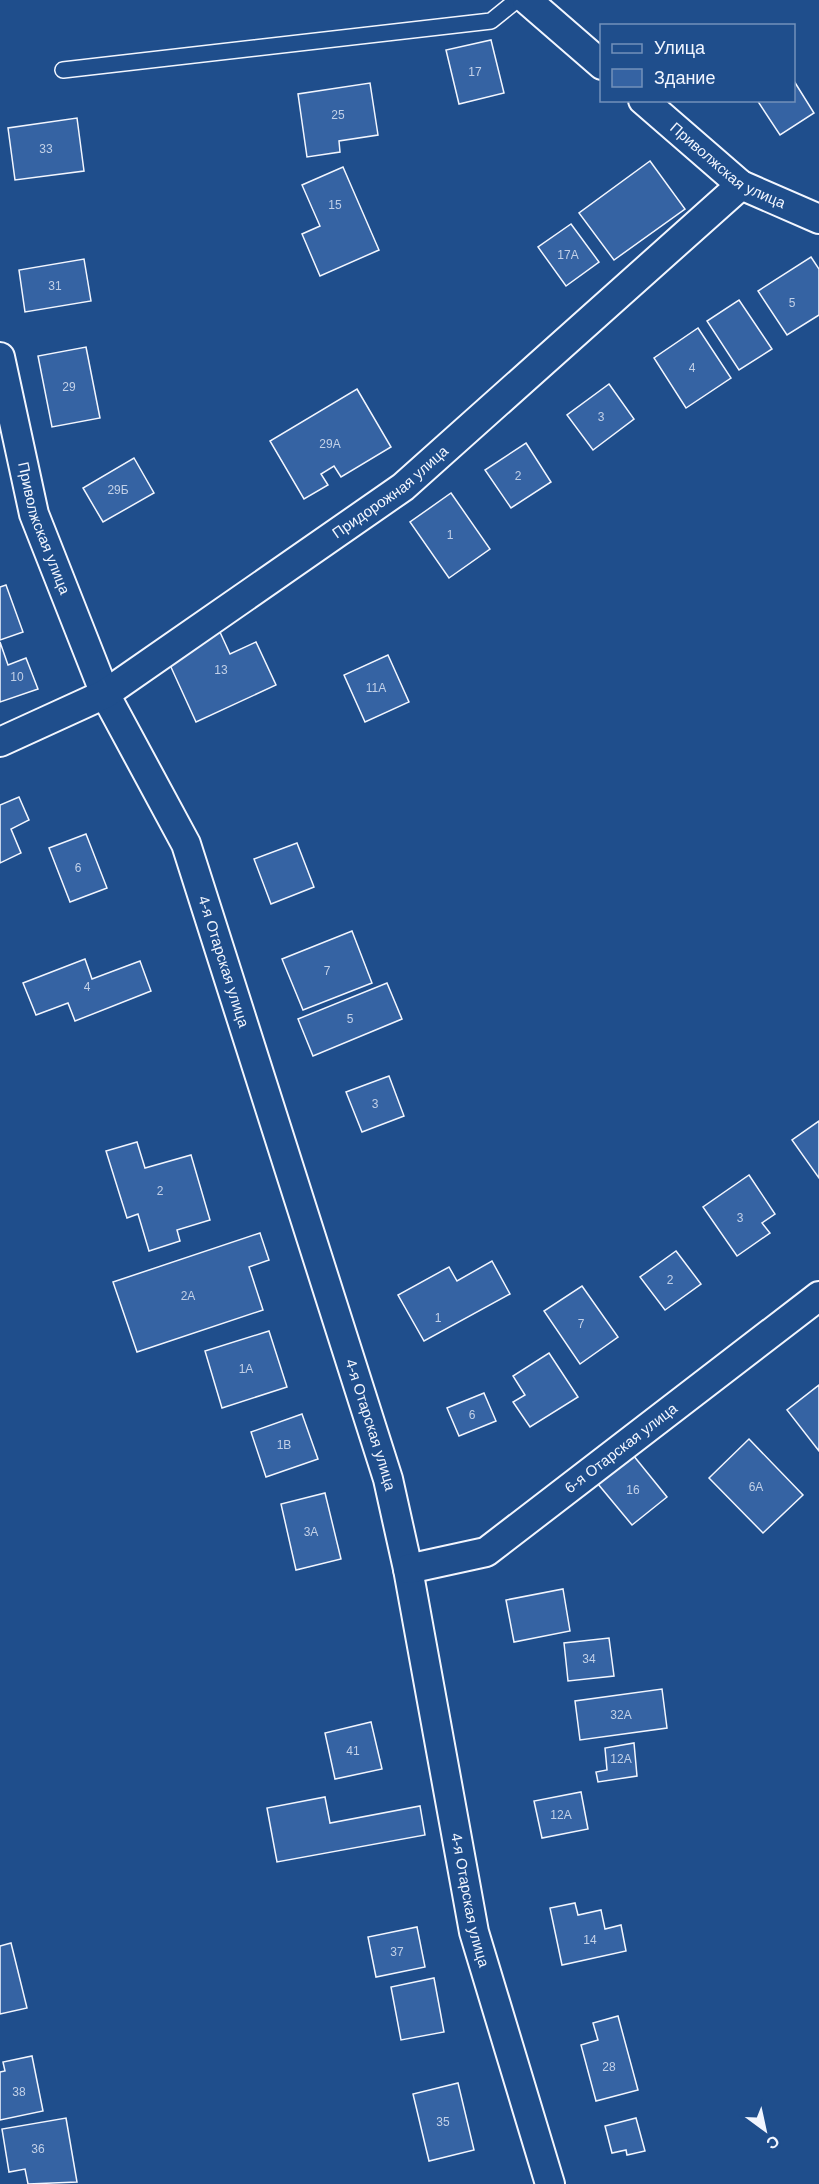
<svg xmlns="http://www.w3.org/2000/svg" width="819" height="2184" viewBox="0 0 819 2184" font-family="Helvetica,sans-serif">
  <rect width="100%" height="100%" fill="#1f4e8c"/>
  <g fill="#3563a3" stroke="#f2f6ff" stroke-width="1.5">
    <polygon points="491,40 504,93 459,104 446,50"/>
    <polygon points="794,81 814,113 780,135 757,100 794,100"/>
    <polygon points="370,83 378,135 339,141 340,152 307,157 298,94"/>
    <polygon points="77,118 84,171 15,180 8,128"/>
    <polygon points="650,161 685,209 614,260 579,213"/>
    <polygon points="343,167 379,250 320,276 302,234 320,226 302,185"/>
    <polygon points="571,224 599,262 566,286 538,247"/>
    <polygon points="811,257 819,269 819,315 787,335 758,291"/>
    <polygon points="84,259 91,301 25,312 19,270"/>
    <polygon points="739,300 772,349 739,370 707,321"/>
    <polygon points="698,328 731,378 686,408 654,358"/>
    <polygon points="86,347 100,418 52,427 38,356"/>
    <polygon points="609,384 634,419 593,450 567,415"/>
    <polygon points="357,389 391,447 341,477 334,466 321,474 328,485 304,499 270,441"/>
    <polygon points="526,443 551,482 511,508 485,470"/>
    <polygon points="134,458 154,493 103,522 83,488"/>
    <polygon points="451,493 490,549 449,578 410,522"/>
    <polygon points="6,585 23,632 0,640 0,587"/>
    <polygon points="219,630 230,654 256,642 276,685 196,722 165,654"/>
    <polygon points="0,642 8,665 26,658 38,689 0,702"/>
    <polygon points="388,655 409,702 365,722 344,675"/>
    <polygon points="19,797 29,820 11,829 21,853 0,863 0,805"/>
    <polygon points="86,834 107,888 70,902 49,848"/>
    <polygon points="297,843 314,887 271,904 254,859"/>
    <polygon points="352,931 372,983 303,1010 282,959"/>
    <polygon points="85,959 92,979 140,961 151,991 75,1021 68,1003 36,1015 23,983"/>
    <polygon points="387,983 402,1019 313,1056 298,1019"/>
    <polygon points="389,1076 404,1116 362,1132 346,1092"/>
    <polygon points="819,1121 819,1178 792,1140"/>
    <polygon points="137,1142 145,1168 191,1155 210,1220 177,1230 180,1241 149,1251 138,1214 127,1218 106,1151"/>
    <polygon points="749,1175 775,1214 762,1223 770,1233 737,1256 703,1207"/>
    <polygon points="260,1233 269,1260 249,1267 263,1310 137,1352 113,1282"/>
    <polygon points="676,1251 701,1284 665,1310 640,1277"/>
    <polygon points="492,1261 510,1294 424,1341 398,1295 449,1267 457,1281"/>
    <polygon points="582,1286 618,1337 580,1364 544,1311"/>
    <polygon points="269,1331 287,1387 222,1408 205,1351"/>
    <polygon points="549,1353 578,1397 530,1427 513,1402 525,1395 513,1376"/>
    <polygon points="819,1385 819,1451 787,1410"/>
    <polygon points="484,1393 496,1421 459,1436 447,1408"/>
    <polygon points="302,1414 318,1459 266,1477 251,1432"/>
    <polygon points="749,1439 803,1495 763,1533 709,1478"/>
    <polygon points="633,1455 667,1497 632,1525 598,1484"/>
    <polygon points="325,1493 341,1559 296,1570 281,1504"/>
    <polygon points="563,1589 570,1631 514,1642 506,1600"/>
    <polygon points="609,1638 614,1676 568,1681 564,1643"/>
    <polygon points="662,1689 667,1728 580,1740 575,1701"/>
    <polygon points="371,1722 382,1769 335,1779 325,1733"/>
    <polygon points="634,1743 637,1776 598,1782 596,1772 607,1770 605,1748"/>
    <polygon points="581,1792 588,1829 542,1838 534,1801"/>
    <polygon points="325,1797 330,1823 420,1806 425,1835 277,1862 267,1808"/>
    <polygon points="575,1903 578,1915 601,1910 605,1929 621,1925 626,1951 562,1965 550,1908"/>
    <polygon points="417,1927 425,1967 376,1977 368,1937"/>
    <polygon points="11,1943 27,2008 0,2014 0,1946"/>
    <polygon points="434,1978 444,2032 401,2040 391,1987"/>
    <polygon points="618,2016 638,2090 596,2101 581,2045 598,2040 593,2023"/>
    <polygon points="32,2056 43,2111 0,2120 0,2072 5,2071 3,2062"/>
    <polygon points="458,2083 474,2150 429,2161 413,2094"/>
    <polygon points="66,2118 77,2182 28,2184 25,2169 9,2172 2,2129"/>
    <polygon points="636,2118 645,2151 627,2155 626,2150 612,2153 605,2126"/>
  </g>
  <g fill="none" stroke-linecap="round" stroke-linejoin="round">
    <g stroke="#f2f6ff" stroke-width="18">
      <polyline id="service" points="63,70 491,21 517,0"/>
    </g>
    <g stroke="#f2f6ff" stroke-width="32">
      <g id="minor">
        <polyline points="527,0 602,65"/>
        <path id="s1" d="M643 100 741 185 819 219"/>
        <path id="s2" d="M0 357 34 514 105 694 186 844 388 1479 408 1569 474 1932 550 2184"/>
        <path id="s3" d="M0 742 105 694 403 487 741 185"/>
        <path id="s4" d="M408 1569 486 1552 819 1296"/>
      </g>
    </g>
    <use href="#service" stroke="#1f4e8c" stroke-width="15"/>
    <use href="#minor" stroke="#1f4e8c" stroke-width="28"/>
  </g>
  <g text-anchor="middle" stroke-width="4.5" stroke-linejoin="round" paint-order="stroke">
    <g font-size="12" fill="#c3d1e8">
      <text x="475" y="76">17</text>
      <text x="338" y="119">25</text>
      <text x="46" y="153">33</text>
      <text x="335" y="209">15</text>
      <text x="568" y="259">17А</text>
      <text x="55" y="290">31</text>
      <text x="792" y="307">5</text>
      <text x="692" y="372">4</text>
      <text x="69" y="391">29</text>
      <text x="601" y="421">3</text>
      <text x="330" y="448">29А</text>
      <text x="518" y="480">2</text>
      <text x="118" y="494">29Б</text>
      <text x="450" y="539">1</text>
      <text x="221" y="674">13</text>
      <text x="17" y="681">10</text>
      <text x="376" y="692">11А</text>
      <text x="78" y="872">6</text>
      <text x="327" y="975">7</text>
      <text x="87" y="991">4</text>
      <text x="350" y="1023">5</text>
      <text x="375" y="1108">3</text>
      <text x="160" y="1195">2</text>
      <text x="740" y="1222">3</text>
      <text x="670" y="1284">2</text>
      <text x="188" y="1300">2А</text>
      <text x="438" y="1322">1</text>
      <text x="581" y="1328">7</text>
      <text x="246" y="1373">1А</text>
      <text x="472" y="1419">6</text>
      <text x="284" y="1449">1В</text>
      <text x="756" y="1491">6А</text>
      <text x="633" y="1494">16</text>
      <text x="311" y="1536">3А</text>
      <text x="589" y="1663">34</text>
      <text x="621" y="1719">32А</text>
      <text x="353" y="1755">41</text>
      <text x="621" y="1763">12А</text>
      <text x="561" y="1819">12А</text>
      <text x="590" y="1944">14</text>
      <text x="397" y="1956">37</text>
      <text x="609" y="2071">28</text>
      <text x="19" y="2096">38</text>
      <text x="443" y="2126">35</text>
      <text x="38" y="2153">36</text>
    </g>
    <g font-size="15" fill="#f2f6ff" stroke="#1f4e8c">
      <text dy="5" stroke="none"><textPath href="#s1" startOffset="108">Приволжская улица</textPath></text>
      <text dy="5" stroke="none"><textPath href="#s3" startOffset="465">Придорожная улица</textPath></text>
      <text dy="5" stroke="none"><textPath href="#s2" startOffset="177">Приволжская улица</textPath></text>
      <text dy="5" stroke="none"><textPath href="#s2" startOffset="648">4-я Отарская улица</textPath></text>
      <text dy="5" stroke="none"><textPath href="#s2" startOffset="1134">4-я Отарская улица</textPath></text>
      <text dy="5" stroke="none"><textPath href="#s4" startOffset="250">6-я Отарская улица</textPath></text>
      <text dy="5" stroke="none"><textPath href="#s2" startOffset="1620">4-я Отарская улица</textPath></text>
    </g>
  </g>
  <rect x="600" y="24" width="195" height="78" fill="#1f4e8c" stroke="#7391ba" stroke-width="1.5"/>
  <rect x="612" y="44" width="30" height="9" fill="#1f4e8c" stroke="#7391ba" stroke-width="1.5"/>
  <text x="654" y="54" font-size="18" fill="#f2f6ff">Улица</text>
  <rect x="612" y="69" width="30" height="18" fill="#3563a3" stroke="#7391ba" stroke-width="1.5"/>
  <text x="654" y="84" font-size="18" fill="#f2f6ff">Здание</text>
  <g transform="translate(765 2130) rotate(147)" stroke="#1f4e8c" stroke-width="4.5" paint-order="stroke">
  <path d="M0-4.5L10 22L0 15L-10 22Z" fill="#f2f6ff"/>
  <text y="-9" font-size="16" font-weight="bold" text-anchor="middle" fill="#f2f6ff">С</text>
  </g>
</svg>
